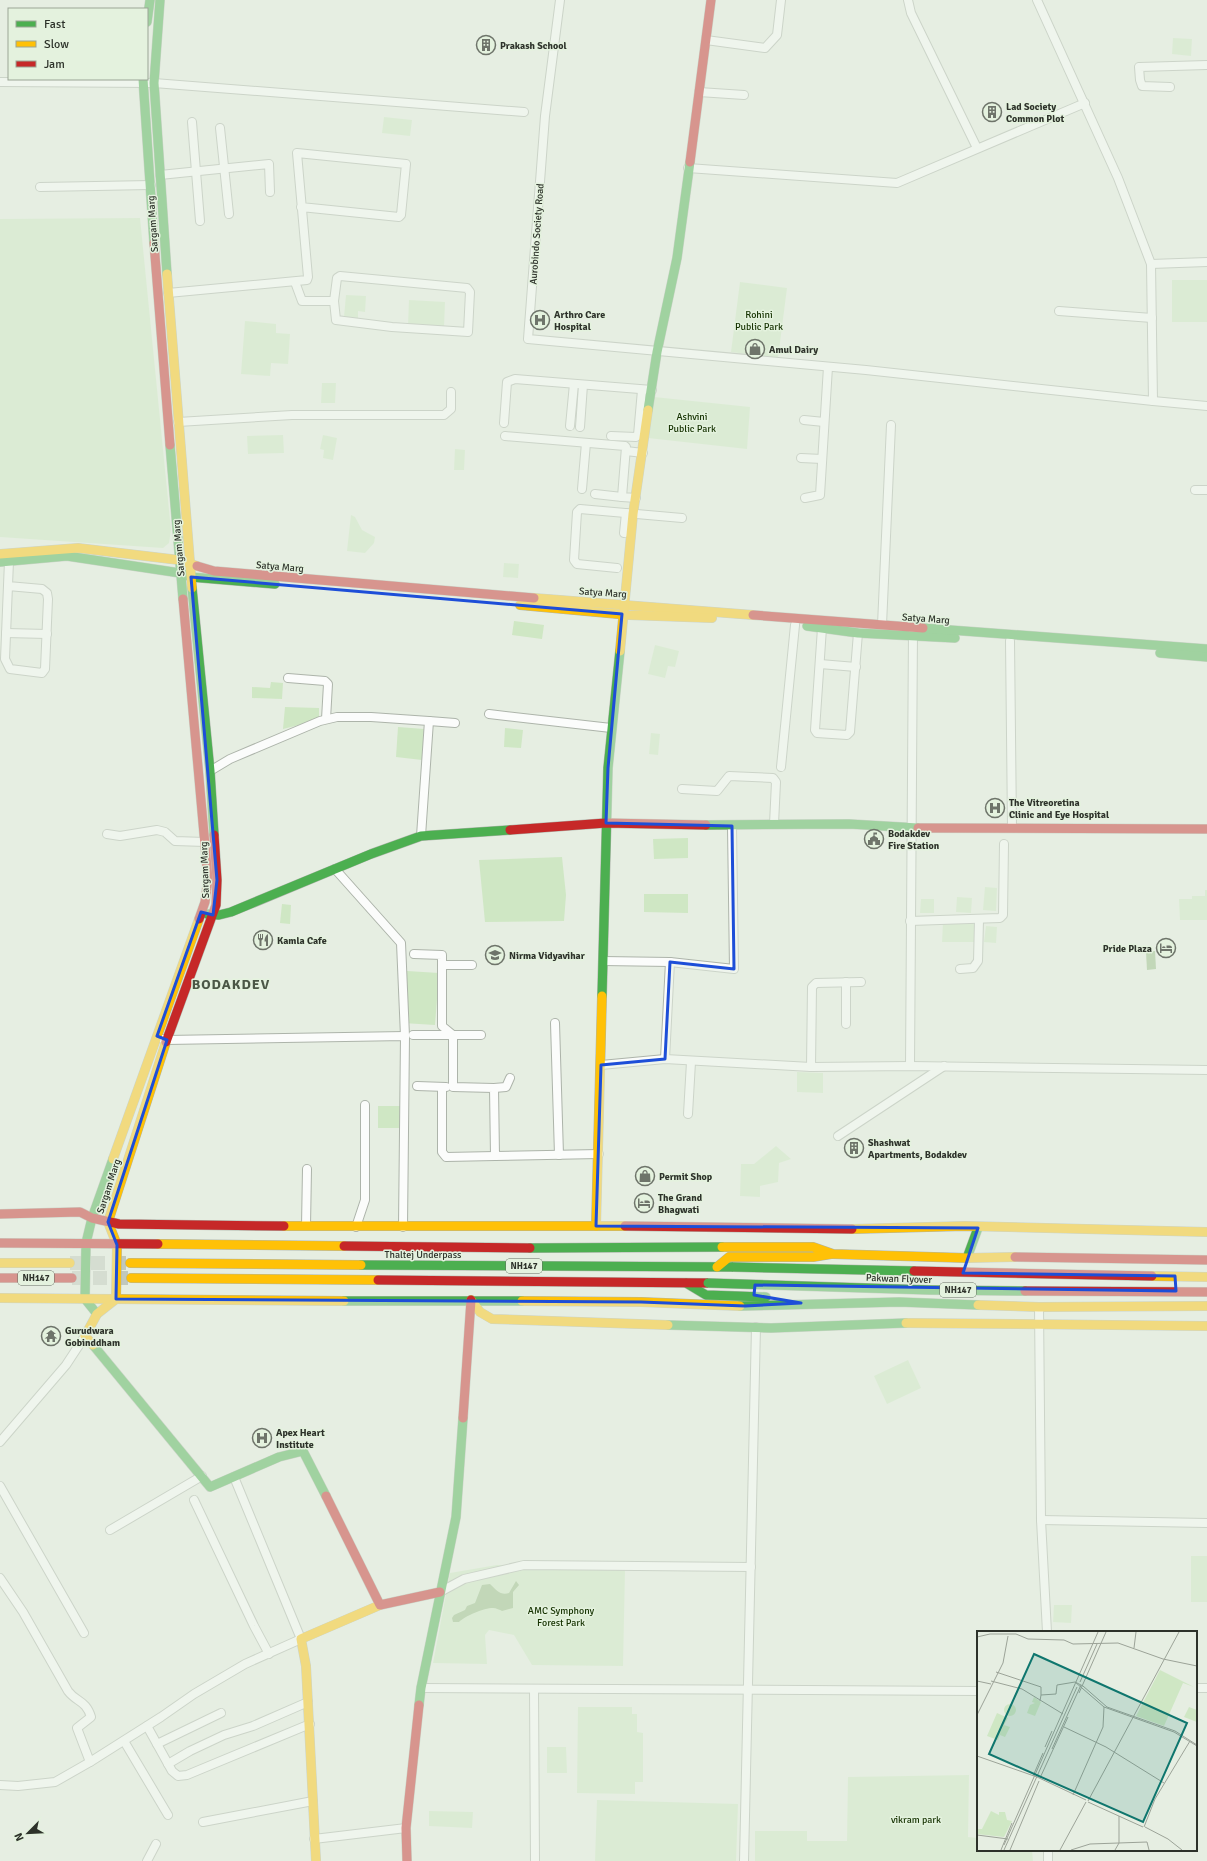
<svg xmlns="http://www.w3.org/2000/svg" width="1207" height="1861" viewBox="0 0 1207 1861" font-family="Signika,sans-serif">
  <rect width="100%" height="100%" fill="#e6eee2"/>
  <g fill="#cfe7c4">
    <polygon points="1173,38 1192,39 1191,56 1172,54"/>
    <polygon points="384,117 412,120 410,136 382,133"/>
    <polygon points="140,218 171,530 169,543 163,548 0,537 0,219"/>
    <rect x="1172" y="280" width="35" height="42"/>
    <polygon points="740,282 787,288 778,358 731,352"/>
    <polygon points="346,295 366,296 365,312 358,311 358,318 344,317"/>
    <polygon points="409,300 445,302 444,327 408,325"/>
    <polygon points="245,321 276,324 276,333 290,334 288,364 271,363 270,376 241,374"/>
    <polygon points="322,383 336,383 335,403 321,403"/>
    <polygon points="654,397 750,407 747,449 648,438"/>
    <polygon points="283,435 284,453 248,454 247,436"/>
    <polygon points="323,435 337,438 333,460 323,458 324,450 320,449"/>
    <polygon points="455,449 465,450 464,470 454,470"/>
    <polygon points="351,515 355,517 362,530 375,537 374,543 365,553 347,551"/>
    <polygon points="504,563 519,564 518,578 503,577"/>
    <polygon points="514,621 544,625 542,639 512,635"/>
    <polygon points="655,645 679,651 675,667 668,666 665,678 648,674"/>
    <polygon points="271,682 283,683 282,699 252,698 252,687 270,688"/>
    <polygon points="285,707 319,708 319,720 283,729"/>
    <polygon points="398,727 424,729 422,760 396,757"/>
    <polygon points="505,728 523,730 521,748 504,747"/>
    <polygon points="651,733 660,734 658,755 649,754"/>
    <polygon points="688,838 688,858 654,859 653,839"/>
    <polygon points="562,857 566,895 564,921 485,922 479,860"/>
    <polygon points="985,887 997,888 996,911 983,910"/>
    <polygon points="1205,890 1207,890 1207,920 1180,920 1179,899 1192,899 1192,896 1205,896"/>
    <polygon points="644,894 688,894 688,913 644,912"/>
    <polygon points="957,897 972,898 971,913 956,912"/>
    <polygon points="921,899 934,899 934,913 920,913"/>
    <polygon points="282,904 291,905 290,924 280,923"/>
    <polygon points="943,923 974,924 974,942 942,942"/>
    <polygon points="986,926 997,927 996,943 984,942"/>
    <polygon points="407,971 439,973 435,1025 403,1023"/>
    <polygon points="797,1072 823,1073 823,1093 797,1092"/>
    <rect x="378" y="1106" width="23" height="22"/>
    <polygon points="776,1146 791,1159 779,1163 778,1182 760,1186 760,1197 740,1196 741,1164 754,1164"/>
    <polygon points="908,1360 921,1388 887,1404 874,1376"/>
    <rect x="1191" y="1556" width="16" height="46"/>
    <polygon points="497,1565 625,1570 623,1666 532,1665 514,1635 489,1630 485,1635 487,1664 433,1663 450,1573"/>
    <polygon points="1054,1605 1072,1605 1071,1623 1053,1622"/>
    <polygon points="578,1707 632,1707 632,1714 637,1714 637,1732 643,1733 643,1782 635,1782 635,1794 577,1793"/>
    <polygon points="547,1747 566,1747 567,1773 547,1773"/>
    <polygon points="969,1775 968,1837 978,1838 978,1850 1032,1850 1033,1861 755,1861 755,1831 807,1831 807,1841 847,1841 848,1777"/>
    <polygon points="597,1800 738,1804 736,1861 595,1861"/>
    <polygon points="429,1811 473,1812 472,1828 429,1826"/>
  </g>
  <g fill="#97ba86">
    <polygon points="1155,951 1156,969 1147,970 1146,952"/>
    <path d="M516 1581 519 1585 513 1592V1608L502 1611C500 1610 496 1608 493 1608 484 1608 465 1616 459 1622H453L452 1618 454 1615 465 1610 467 1606 475 1603 482 1585 490 1584C496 1590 501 1596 509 1593Z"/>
  </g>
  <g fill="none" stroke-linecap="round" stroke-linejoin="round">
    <g stroke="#c1c8bd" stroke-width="14" stroke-dasharray="14 7" stroke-linecap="butt">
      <polyline points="70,1263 130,1263"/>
      <polyline points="72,1278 131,1278"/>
    </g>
    <g stroke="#adb4aa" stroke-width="10">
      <g id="street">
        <polyline points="560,0 545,116 528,339 866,370 1153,401 1207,406"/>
        <polyline points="908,0 911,13 977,148"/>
        <polyline points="1037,0 1118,178 1151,264 1153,401"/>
        <polyline points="706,40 765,48 777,35 781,0"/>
        <polyline points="0,82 154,83 524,112"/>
        <polyline points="1170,87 1142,86 1140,80 1139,67 1207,65"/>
        <polyline points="699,92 744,95"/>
        <polyline points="192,122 200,221"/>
        <polyline points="220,128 229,214"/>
        <polyline points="688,168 897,183 1085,103"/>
        <polyline points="160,175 269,164 270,192"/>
        <polyline points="40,187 151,185"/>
        <polyline points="1151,264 1207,262"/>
        <polygon points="340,276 467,288 470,292 468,332 392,327 336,320 334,301 337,278"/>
        <polyline points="295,282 302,301 334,301"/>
        <polyline points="168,293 307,280 308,277 297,153 406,164 401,215 399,217 301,207"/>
        <polyline points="1059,311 1152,318"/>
        <polyline points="804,420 824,422"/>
        <polyline points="178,422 292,415 444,415 451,409 451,392"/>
        <polyline points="504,423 507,382 515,379 652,390"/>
        <polyline points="570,426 574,384"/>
        <polyline points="580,427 583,385"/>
        <polyline points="505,436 625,446 626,447 622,497 636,498"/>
        <polyline points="611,436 636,437 638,435 642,390"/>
        <polyline points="626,451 643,453"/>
        <polyline points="801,458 822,459"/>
        <polyline points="582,489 586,443"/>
        <polyline points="1195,490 1207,490"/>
        <polyline points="595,494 622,497"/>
        <polyline points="805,498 820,495 828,367"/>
        <polyline points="624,533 626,513"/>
        <polyline points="617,568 577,564 574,560 577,512 580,509 682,518"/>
        <polyline points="8,586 42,589 47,593 48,599 45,669 42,673 10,669 5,659 9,561"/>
        <polyline points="882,625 891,425"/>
        <polyline points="822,628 815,730 817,733 847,735 850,732 858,633"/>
        <polyline points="6,633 47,634"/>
        <polyline points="1010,641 1012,828"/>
        <polyline points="820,664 856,667"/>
        <polyline points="288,678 325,681 328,684 326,719"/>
        <polyline points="489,714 611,728"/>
        <polyline points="429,721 455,723"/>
        <polyline points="781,767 795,625"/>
        <polyline points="210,771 230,759 320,721 337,717 371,717 429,721 421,836"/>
        <polyline points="682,789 717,791 729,776 773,778 776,782 774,824"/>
        <polyline points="107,834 120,836 157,830 165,832 175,841 205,842"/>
        <polyline points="335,869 401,943 405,1036"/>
        <polyline points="910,921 1000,918 1003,915 1004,844"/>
        <polyline points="414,954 442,955 442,1026 453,1035 453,1087 494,1088 495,1156 599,1154"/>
        <polyline points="603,961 670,962 734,969 732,826"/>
        <polyline points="442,965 472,965"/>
        <polyline points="960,969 973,968 978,961 979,920"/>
        <polyline points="846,982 846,1024"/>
        <polyline points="555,1023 559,1155"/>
        <polyline points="413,1035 481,1035"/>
        <polyline points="163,1039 167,1040 405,1036 403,1227"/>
        <polyline points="665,1059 670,962"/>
        <polyline points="601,1065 665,1059 811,1067 910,1066 1207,1070"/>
        <polyline points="910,1066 913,631"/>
        <polyline points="811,1067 812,987 816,983 861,982"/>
        <polyline points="417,1086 446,1087"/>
        <polyline points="442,1087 442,1152 446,1157 495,1156"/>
        <polyline points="494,1088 506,1087 510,1078"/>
        <polyline points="688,1114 691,1062"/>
        <polyline points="838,1136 944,1066"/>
        <polyline points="306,1226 307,1169"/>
        <polyline points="356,1227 365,1200 365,1105"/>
        <polyline points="1039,1307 1041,1520 1047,1632"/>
        <polyline points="0,1442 66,1365 85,1336"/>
        <polyline points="0,1486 84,1633"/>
        <polyline points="194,1500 254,1626 269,1654"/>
        <polyline points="1041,1520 1207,1523"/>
        <polyline points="110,1530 202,1476"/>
        <path d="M0 1578 23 1612 68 1691C76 1702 86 1700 91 1717L77 1728 90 1762"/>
        <polyline points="440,1592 464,1579 524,1565 751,1567"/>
        <polyline points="421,1688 978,1691"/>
        <polyline points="1196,1688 1207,1688"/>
        <polyline points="534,1689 535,1861"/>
        <polyline points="147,1726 172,1771 178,1776 187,1775 310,1724"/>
        <polyline points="124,1741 168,1815"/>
        <polyline points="157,1744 221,1713"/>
        <polyline points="168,1764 190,1751 224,1735 253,1726 308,1702"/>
        <polyline points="0,1785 18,1786 55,1782 90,1762 161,1717 194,1694 245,1664 301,1639 234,1477"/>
        <polyline points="203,1822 313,1801"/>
        <polyline points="314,1839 406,1828"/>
        <polyline points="147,1861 156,1844"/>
        <polyline points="744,1861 756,1327"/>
        <polyline points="1048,1861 1048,1850"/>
      </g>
    </g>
    <g stroke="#adb4aa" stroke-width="10">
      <g id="fast">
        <polyline points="160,0 154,83 167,274"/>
        <polyline points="147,22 150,0"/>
        <polyline points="143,79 154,243"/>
        <polyline points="648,410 657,352 677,258 690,162"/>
        <polyline points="170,445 183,599"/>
        <polyline points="0,562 67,556 180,573 191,577 275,584"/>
        <polyline points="192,588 210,771 214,835"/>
        <polyline points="807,626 858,633 955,638"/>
        <polyline points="923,628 1207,649"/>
        <polyline points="1160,653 1207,657"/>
        <polyline points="706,825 849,824 918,828"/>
        <polyline points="207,914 219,915 231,912 371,854 421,836 510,830"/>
        <polyline points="602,996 608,768 620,651"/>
        <polyline points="530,1248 722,1247"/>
        <polyline points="967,1258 978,1228"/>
        <polyline points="361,1265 733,1267"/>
        <polyline points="686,1283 706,1295 766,1297"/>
        <polyline points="344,1301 522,1301"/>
        <polyline points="740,1306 899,1302 978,1305"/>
        <polyline points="97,1314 85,1299 86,1243 92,1218 113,1159"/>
        <polyline points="668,1325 771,1328 906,1323"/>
        <polyline points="93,1345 210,1487 279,1457 303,1451 326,1496"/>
        <polyline points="419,1705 421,1688 456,1517 463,1418"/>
      </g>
    </g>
    <g stroke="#adb4aa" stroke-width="10">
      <g id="slow">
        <polyline points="167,274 192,588"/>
        <polyline points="0,554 78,548 179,560 197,566"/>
        <polyline points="534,598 753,615"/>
        <polyline points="520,605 629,615 712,618"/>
        <polyline points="620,651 633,514 648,410"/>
        <polyline points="113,1159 199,919"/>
        <polyline points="284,1226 625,1226"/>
        <polyline points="596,1226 602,996"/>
        <polyline points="852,1229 965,1226 1207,1232"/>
        <polyline points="158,1244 344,1246"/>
        <polyline points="722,1247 813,1247 833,1254 967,1258 1015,1257"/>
        <polyline points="0,1263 70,1263"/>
        <polyline points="130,1263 361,1265"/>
        <polyline points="717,1267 729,1257 813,1257 831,1254"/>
        <polyline points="131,1278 378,1280"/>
        <polyline points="0,1298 344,1301"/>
        <polyline points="471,1300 480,1312 492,1319 668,1325"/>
        <polyline points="522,1301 641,1302 740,1306"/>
        <polyline points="978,1305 1039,1307 1207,1306"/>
        <polyline points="906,1323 1207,1326"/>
        <polyline points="93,1345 85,1336 97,1314 116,1299 117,1245 108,1222 166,1042"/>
        <polyline points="316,1861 306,1666 301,1639 380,1605"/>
      </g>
    </g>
    <g stroke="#adb4aa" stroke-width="10">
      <g id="jam">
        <polyline points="690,162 711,0"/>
        <polyline points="154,243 170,445"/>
        <polyline points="197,566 214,571 534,598"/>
        <polyline points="183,599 208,879 205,902 199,919"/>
        <polyline points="753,615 923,628"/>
        <polyline points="918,828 1207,829"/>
        <polyline points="510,830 606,823 706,825"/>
        <polyline points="166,1042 216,905 217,880 214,835"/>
        <polyline points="0,1214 80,1212 92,1218 119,1224 284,1226"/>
        <polyline points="625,1226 852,1229"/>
        <polyline points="0,1243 158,1244"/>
        <polyline points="344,1246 530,1248"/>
        <polyline points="1015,1257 1207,1260"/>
        <polyline points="0,1278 72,1278"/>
        <polyline points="378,1280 708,1283"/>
        <polyline points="463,1418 471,1300"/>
        <polyline points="326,1496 380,1605 440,1592"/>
        <polyline points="407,1861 406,1828 419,1705"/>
      </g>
    </g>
    <use href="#street" stroke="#fbfcfb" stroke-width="8"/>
    <use href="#fast" stroke="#4caf50" stroke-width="9"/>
    <use href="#slow" stroke="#ffc107" stroke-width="9"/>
    <use href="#jam" stroke="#c62828" stroke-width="9"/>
    <g stroke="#adb4aa" stroke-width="10" stroke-linecap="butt">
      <g id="fast-bridge">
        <polyline points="733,1267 914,1271"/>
        <polyline points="708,1283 929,1290 1025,1291"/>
      </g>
    </g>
    <g stroke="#adb4aa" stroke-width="10" stroke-linecap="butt">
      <polyline id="slow-bridge" points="1152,1276 1207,1277"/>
    </g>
    <g stroke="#adb4aa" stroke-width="10" stroke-linecap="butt">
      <g id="jam-bridge">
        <polyline points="914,1271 1152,1276"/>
        <polyline points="1025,1291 1207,1292"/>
      </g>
    </g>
    <use href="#fast-bridge" stroke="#4caf50" stroke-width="9"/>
    <use href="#slow-bridge" stroke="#ffc107" stroke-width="9"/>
    <use href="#jam-bridge" stroke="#c62828" stroke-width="9"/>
  </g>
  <path d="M0 0H1207V1861H0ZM191 577 622 614 608 768 606 823 732 826 734 969 670 962 665 1059 601 1065 596 1226 978 1228 963 1273 1175 1276 1176 1291 755 1285 754 1295 801 1303 745 1306 641 1302 116 1299 117 1245 108 1222 167 1040 157 1036 201 912 213 915 217 880Z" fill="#e6eee2" fill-opacity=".55" fill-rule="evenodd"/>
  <path fill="none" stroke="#1d4ed8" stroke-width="3" stroke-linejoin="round" d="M191 577 622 614 608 768 606 823 732 826 734 969 670 962 665 1059 601 1065 596 1226 978 1228 963 1273 1175 1276 1176 1291 755 1285 754 1295 801 1303 745 1306 641 1302 116 1299 117 1245 108 1222 167 1040 157 1036 201 912 213 915 217 880Z"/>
  <defs>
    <g id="building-ring" transform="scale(1)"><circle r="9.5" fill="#e4f2de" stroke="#6e746a" stroke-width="1.5"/><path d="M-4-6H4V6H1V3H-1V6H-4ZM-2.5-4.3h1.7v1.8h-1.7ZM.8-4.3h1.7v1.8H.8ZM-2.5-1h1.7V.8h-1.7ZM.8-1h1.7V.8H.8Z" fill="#6e746a"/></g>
    <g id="hospital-ring" transform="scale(1)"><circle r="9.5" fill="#e4f2de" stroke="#6e746a" stroke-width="1.5"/><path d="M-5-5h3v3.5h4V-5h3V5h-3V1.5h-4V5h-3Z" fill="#6e746a"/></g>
    <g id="shop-ring" transform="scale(1)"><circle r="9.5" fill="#e4f2de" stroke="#6e746a" stroke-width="1.5"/><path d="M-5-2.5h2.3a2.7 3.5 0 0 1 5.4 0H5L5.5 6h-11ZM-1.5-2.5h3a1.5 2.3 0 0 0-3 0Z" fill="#6e746a"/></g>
    <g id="civic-ring" transform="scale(1)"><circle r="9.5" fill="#e4f2de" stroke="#6e746a" stroke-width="1.5"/><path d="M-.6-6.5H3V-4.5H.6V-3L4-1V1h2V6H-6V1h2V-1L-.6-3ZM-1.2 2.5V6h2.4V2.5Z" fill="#6e746a"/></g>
    <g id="restaurant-ring" transform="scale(1)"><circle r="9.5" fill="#e4f2de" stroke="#6e746a" stroke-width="1.5"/><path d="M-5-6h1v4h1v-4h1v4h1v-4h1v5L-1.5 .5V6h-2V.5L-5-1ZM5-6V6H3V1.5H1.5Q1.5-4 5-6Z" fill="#6e746a"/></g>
    <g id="hotel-ring" transform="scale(1)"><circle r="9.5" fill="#e4f2de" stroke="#6e746a" stroke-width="1.5"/><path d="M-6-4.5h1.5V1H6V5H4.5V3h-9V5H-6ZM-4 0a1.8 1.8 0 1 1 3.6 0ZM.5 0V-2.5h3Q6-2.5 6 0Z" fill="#6e746a"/></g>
    <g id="school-ring" transform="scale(1)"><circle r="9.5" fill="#e4f2de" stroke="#6e746a" stroke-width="1.5"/><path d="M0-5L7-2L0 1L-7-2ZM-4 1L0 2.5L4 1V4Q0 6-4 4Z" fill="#6e746a"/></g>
    <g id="temple-ring" transform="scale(1)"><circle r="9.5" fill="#e4f2de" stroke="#6e746a" stroke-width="1.5"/><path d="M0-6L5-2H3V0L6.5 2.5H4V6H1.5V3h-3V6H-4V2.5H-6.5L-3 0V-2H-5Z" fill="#6e746a"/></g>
  </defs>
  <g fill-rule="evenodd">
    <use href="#building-ring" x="486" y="45"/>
    <use href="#building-ring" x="992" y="112"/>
    <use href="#hospital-ring" x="540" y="320"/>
    <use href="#shop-ring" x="755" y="349"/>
    <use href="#hospital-ring" x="995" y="808"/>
    <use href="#civic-ring" x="874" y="839"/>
    <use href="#restaurant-ring" x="263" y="940"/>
    <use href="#hotel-ring" x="1166" y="948"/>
    <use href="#school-ring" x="495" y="955"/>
    <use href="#building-ring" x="854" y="1148"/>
    <use href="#shop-ring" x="645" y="1176"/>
    <use href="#hotel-ring" x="644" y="1203"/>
    <use href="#temple-ring" x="51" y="1336"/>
    <use href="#hospital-ring" x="262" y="1438"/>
  </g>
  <g text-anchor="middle" stroke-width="3" stroke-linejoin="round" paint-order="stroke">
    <g fill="#e4f2de" stroke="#646c60" stroke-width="1">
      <rect x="506" y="1259" width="36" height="14" rx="3"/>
      <rect x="18" y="1271" width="36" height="14" rx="3"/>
      <rect x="940" y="1283" width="36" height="14" rx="3"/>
    </g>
    <g font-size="9" font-weight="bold" fill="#2d322a">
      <text x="524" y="1269">NH147</text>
      <text x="36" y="1281">NH147</text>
      <text x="958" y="1293">NH147</text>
    </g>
    <g font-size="10" font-weight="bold" fill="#2d322a" stroke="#e4f2de" text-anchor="start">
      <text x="500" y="49">Prakash School</text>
      <text x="1006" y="110">Lad Society<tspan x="1006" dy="12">Common Plot</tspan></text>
      <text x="554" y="318">Arthro Care<tspan x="554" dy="12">Hospital</tspan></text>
      <text x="769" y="353">Amul Dairy</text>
      <text x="1009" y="806">The Vitreoretina<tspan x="1009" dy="12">Clinic and Eye Hospital</tspan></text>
      <text x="888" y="837">Bodakdev<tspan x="888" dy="12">Fire Station</tspan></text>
      <text x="277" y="944">Kamla Cafe</text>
      <text x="1152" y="952" text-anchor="end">Pride Plaza</text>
      <text x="509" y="959">Nirma Vidyavihar</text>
      <text x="868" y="1146">Shashwat<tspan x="868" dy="12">Apartments, Bodakdev</tspan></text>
      <text x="659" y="1180">Permit Shop</text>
      <text x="658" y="1201">The Grand<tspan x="658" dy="12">Bhagwati</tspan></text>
      <text x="65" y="1334">Gurudwara<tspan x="65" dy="12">Gobinddham</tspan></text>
      <text x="276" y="1436">Apex Heart<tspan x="276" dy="12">Institute</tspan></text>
    </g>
    <g font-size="10" fill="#2d322a" stroke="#e4f2de">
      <text transform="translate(152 224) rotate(-94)" y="4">Sargam Marg</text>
      <text transform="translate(536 234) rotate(-86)" y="4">Aurobindo Society Road</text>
      <text transform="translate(178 548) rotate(-95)" y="4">Sargam Marg</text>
      <text transform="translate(280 566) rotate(5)" y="4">Satya Marg</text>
      <text transform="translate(603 592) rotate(4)" y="4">Satya Marg</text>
      <text transform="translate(926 618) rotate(4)" y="4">Satya Marg</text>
      <text transform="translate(204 870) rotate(-92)" y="4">Sargam Marg</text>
      <text transform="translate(108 1186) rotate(-72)" y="4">Sargam Marg</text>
      <text x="423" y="1258">Thaltej Underpass</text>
      <text transform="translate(899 1278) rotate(2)" y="4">Pakwan Flyover</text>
    </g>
    <g font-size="10" fill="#153200" stroke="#e4f2de">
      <text x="759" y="318">Rohini<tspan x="759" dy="12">Public Park</tspan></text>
      <text x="692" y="420">Ashvini<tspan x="692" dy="12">Public Park</tspan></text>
      <text x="561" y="1614">AMC Symphony<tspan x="561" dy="12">Forest Park</tspan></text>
      <text x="916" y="1823">vikram park</text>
    </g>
    <g font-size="14" font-weight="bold" letter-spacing="1" fill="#4b5746" stroke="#e4f2de">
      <text x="231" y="989">BODAKDEV</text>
    </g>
  </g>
  <g transform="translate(977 1631)">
    <rect width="220" height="220" fill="#e6eee2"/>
    <path d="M183 39 217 56 206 52 187 95 159 85ZM57 66 64 71 58 85 50 82 53 74 58 72 55 71ZM27 79a6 6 0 1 1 12 0a6 6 0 1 1-12 0ZM212 76 220 79V91L207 86ZM20 82 31 87 27 94 33 96 28 106 23 104 21 109 10 105ZM14 180 22 184V181H28L30 189 35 190 27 206 0 203V198H5Z" fill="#cfe7c4"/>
    <path fill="none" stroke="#9ca398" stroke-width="1" d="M0 6 13 3H39L51 8 87 9 96 13 141 12 186 28 220 35M157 17 159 1M19 41 64 56V64M0 50 14 53M14 50 45 58 86 83M103 51 120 13M102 62 129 1M63 70 64 64 79 63 80 54 98 51M0 84 26 32 31 5M87 96 129 116 187 152M220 114 198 100 130 76 106 55 98 51 127 76 197 101 220 115M68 116 75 100M75 118 104 54M0 125 60 146 109 169M56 145 66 122M63 147 91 86M96 164 126 96 127 76M111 170 202 1M111 171 166 196M167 196 178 168 213 110M168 196 191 208 205 219M0 204 31 208M27 214 121 1M24 219 35 192M27 219 100 56M33 219 62 150M83 219 109 171M94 219 113 213 170 211 172 219M138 219 142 212V185"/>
    <path fill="#0f766e" fill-opacity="0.15" stroke="#0f766e" stroke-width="2" d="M57 23 210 92 166 191 12 123Z"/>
    <rect width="220" height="220" fill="none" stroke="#2d322a" stroke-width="2"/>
  </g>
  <rect x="8" y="8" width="140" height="72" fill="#e4f2de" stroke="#9ba596"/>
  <rect x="16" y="21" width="20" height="6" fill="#4caf50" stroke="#9ba596"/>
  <text x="44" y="28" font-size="12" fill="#2d322a">Fast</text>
  <rect x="16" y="41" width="20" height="6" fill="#ffc107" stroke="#9ba596"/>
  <text x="44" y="48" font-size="12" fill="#2d322a">Slow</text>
  <rect x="16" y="61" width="20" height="6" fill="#c62828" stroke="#9ba596"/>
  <text x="44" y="68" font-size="12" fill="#2d322a">Jam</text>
  <g transform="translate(28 1833) rotate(246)" stroke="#e4f2de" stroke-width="3" paint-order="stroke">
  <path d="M0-3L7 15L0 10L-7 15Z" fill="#2d322a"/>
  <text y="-6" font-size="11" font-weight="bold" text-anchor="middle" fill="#2d322a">N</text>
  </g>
</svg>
